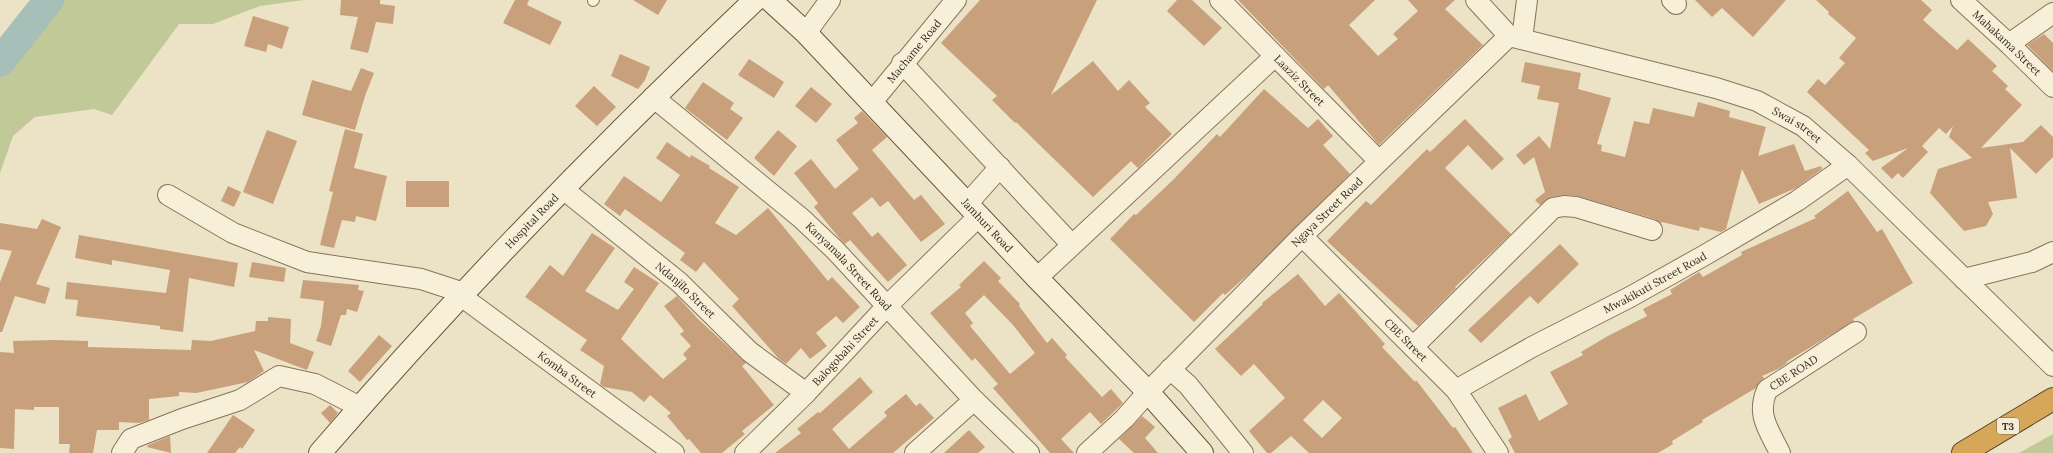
<svg xmlns="http://www.w3.org/2000/svg" width="2053" height="453" viewBox="0 0 2053 453" font-family="Lora,serif">
  <rect width="100%" height="100%" fill="#ece2c5"/>
  <g fill="#c1c999">
    <polygon points="38,0 304,0 260,6 213,24 179,24 112,115 94,109 35,117 13,136 0,173 0,42 22,16"/>
    <polygon points="2053,434 2053,453 2019,453"/>
  </g>
  <g fill="none" stroke-linecap="round" stroke-linejoin="round">
    <polyline stroke="#a6bfb9" stroke-width="30" points="0,62 49,0"/>
  </g>
  <g fill="#c8a07c" fill-rule="evenodd">
    <polygon points="341,0 380,0 380,4 395,6 393,24 376,22 368,53 350,49 358,17 340,15"/>
    <polygon points="515,0 529,0 527,5 562,22 550,45 503,23"/>
    <polygon points="633,0 667,0 658,15"/>
    <polygon points="980,0 1097,0 1051,95 1093,61 1118,91 1129,80 1150,103 1145,107 1172,134 1138,168 1131,161 1093,197 1016,122 1015,123 992,100 997,96 941,43"/>
    <polygon points="1177,0 1192,0 1222,28 1204,46 1167,11"/>
    <polygon points="1238,0 1375,0 1349,25 1378,56 1398,39 1393,34 1418,11 1408,0 1455,0 1445,9 1483,45 1379,145 1328,85 1324,89"/>
    <polygon points="1695,0 1786,0 1753,37 1722,8 1712,17"/>
    <polygon points="1816,0 1921,0 1932,10 1923,20 1957,50 1968,39 1997,66 1992,71 2008,86 2005,89 2022,105 1981,148 2023,142 2041,125 2053,137 2053,157 2036,174 2010,148 2017,198 1988,202 1993,214 1986,226 1964,231 1930,193 1938,169 1972,158 1949,137 1953,126 1946,134 1939,128 1922,146 1928,152 1903,178 1898,173 1892,179 1881,168 1908,148 1873,161 1865,153 1869,150 1807,92 1818,79 1825,85 1845,63 1839,58 1856,38 1828,14 1829,12"/>
    <polygon points="253,16 289,27 282,49 268,44 266,52 244,46"/>
    <polygon points="2044,34 2053,43 2053,71 2027,45"/>
    <polygon points="620,54 650,67 645,80 638,89 611,76"/>
    <polygon points="749,59 784,82 774,98 738,75"/>
    <polygon points="1525,62 1581,73 1578,89 1611,98 1597,144 1602,145 1601,151 1625,157 1634,121 1649,124 1653,108 1694,117 1698,102 1730,111 1729,117 1766,127 1758,156 1794,144 1805,171 1821,166 1822,169 1796,188 1759,204 1742,169 1726,229 1721,232 1700,227 1699,231 1662,222 1661,223 1655,219 1577,196 1565,195 1551,197 1540,205 1535,200 1545,192 1534,157 1524,165 1516,155 1539,136 1550,149 1559,103 1537,99 1540,86 1521,82"/>
    <polygon points="361,68 374,73 365,96 355,130 302,115 312,80 351,91"/>
    <polygon points="703,82 734,103 730,109 743,118 727,140 685,108"/>
    <polygon points="594,86 616,107 597,126 575,106"/>
    <polygon points="811,87 832,104 816,123 795,106"/>
    <polygon points="1264,89 1308,128 1318,119 1333,136 1323,145 1350,174 1253,270 1225,295 1223,293 1194,322 1110,239 1134,214 1136,215 1174,179 1217,134 1220,137"/>
    <polygon points="862,111 887,137 872,150 914,200 921,195 945,224 921,242 888,201 880,207 872,197 852,213 872,237 878,232 907,265 888,282 850,240 845,244 840,239 814,207 818,203 794,173 811,159 835,189 859,169 836,140 858,123 854,118"/>
    <polygon points="1465,119 1504,159 1492,170 1468,145 1445,168 1511,234 1455,287 1456,288 1418,326 1327,241 1366,201 1371,205 1427,149 1430,152"/>
    <polygon points="345,129 363,134 354,168 387,176 376,221 356,216 355,222 342,220 334,248 320,245 333,192 329,191"/>
    <polygon points="267,130 297,141 273,204 243,192"/>
    <polygon points="778,130 797,146 774,176 754,158"/>
    <polygon points="667,142 690,158 691,155 710,166 709,168 739,187 715,223 736,235 768,208 828,281 832,277 860,307 843,323 836,316 816,333 827,346 810,359 801,348 786,364 779,359 732,306 739,299 704,262 696,272 680,260 685,253 625,209 620,216 604,204 624,176 661,202 680,175 656,158"/>
    <rect x="406" y="181" width="43" height="26"/>
    <polygon points="228,186 241,192 234,207 221,201"/>
    <polygon points="1848,191 1877,232 1882,229 1913,283 1853,319 1854,321 1786,362 1787,363 1778,369 1762,376 1764,378 1756,388 1702,420 1703,422 1672,441 1673,444 1658,453 1515,453 1508,440 1512,437 1498,408 1526,394 1539,421 1568,404 1550,372 1583,355 1581,352 1606,337 1647,316 1643,309 1672,294 1670,290 1699,272 1703,277 1742,255 1741,252 1816,218 1814,216"/>
    <polygon points="42,219 61,227 36,284 50,288 45,304 15,296 2,332 0,332 0,282 12,251 0,249 0,223 37,229"/>
    <polygon points="592,233 615,248 585,291 618,310 634,289 624,282 634,267 659,283 621,339 663,379 687,359 683,354 691,346 680,334 684,331 664,306 677,296 698,319 746,363 742,366 774,405 742,431 745,434 722,453 701,453 689,439 687,440 667,416 671,413 650,395 644,402 632,392 604,387 600,384 604,366 580,350 587,340 525,297 550,265 563,276"/>
    <polygon points="79,235 238,263 234,287 189,278 183,332 160,329 160,326 76,316 78,300 65,299 67,282 166,293 170,270 112,260 112,265 75,258"/>
    <polygon points="1560,244 1579,264 1538,304 1530,296 1481,343 1468,330"/>
    <path d="M984 261 1001 278 998 281 1020 304 1019 306 1047 343 1052 338 1067 355 1065 357 1102 397 1111 389 1123 403 1101 424 1090 412 1061 439 1074 453H1050L993 388 998 384 975 358 972 361 930 313 961 287 959 285ZM984 295 1013 325 1035 353 1010 374 970 326 973 323 965 313Z"/>
    <polygon points="252,262 286,268 284,282 249,277"/>
    <path d="M1298 274 1325 306 1339 293 1385 344 1382 347 1415 382 1416 380 1453 428 1455 427 1473 453H1309L1291 436 1271 453H1267L1249 431 1285 398 1254 364 1241 376 1215 349 1263 304 1262 303ZM1323 400 1342 418 1322 438 1303 420Z"/>
    <polygon points="303,280 359,285 358,290 364,291 357,312 347,309 346,315 341,315 331,346 316,341 321,326 324,301 300,298"/>
    <polygon points="268,317 291,319 290,343 314,352 307,370 254,350 264,371 248,382 196,393 179,392 179,396 149,399 149,420 139,423 119,422 119,430 97,430 93,453 69,453 70,444 59,444 59,407 34,407 34,410 15,409 14,449 0,448 0,352 14,353 13,341 54,340 88,341 88,347 191,350 192,340 211,341 255,331 256,321 268,321"/>
    <polygon points="379,335 392,346 360,382 348,371"/>
    <polygon points="860,377 873,392 832,429 849,449 887,416 884,412 906,394 916,406 920,403 934,418 893,453 775,453 801,433 797,429 818,412 820,413"/>
    <polygon points="330,405 338,413 330,423 321,413"/>
    <polygon points="233,415 255,430 242,449 240,447 235,453 207,453"/>
    <polygon points="1142,416 1155,427 1145,438 1158,453 1134,453 1119,439"/>
    <polygon points="969,430 985,447 978,453 944,453"/>
    <polygon points="170,436 171,453 147,447 148,445"/>
  </g>
  <g fill="none" stroke-linecap="round" stroke-linejoin="round">
    <g stroke="#86745c" stroke-width="12">
      <polyline id="lane" points="593,1 594,0"/>
    </g>
    <g stroke="#86745c" stroke-width="22">
      <g id="street">
        <path id="s1" d="M1220 0 1379 161"/>
        <path id="s2" d="M1476 0 1509 36 1716 88 1757 101 1803 126 1848 165 2053 366"/>
        <polyline points="1672,0 1676,4"/>
        <path id="s3" d="M1961 0 2009 44 2053 87"/>
        <polyline points="806,33 830,0"/>
        <polyline points="1522,39 1527,0"/>
        <polyline points="2009,44 2053,13"/>
        <polyline points="902,63 1072,245"/>
        <path id="s4" d="M653 97 801 218 835 250 974 400 1029 453"/>
        <path id="s5" d="M872 102 956 0"/>
        <path id="s6" d="M563 189 679 282 750 352 806 393"/>
        <polyline points="168,195 233,233 307,262 421,279 464,293"/>
        <polyline points="967,204 1000,167"/>
        <path id="s7" d="M1302 236 1456 390 1498 453"/>
        <polyline points="1037,278 1275,56"/>
        <polyline points="1964,279 2032,262 2053,252"/>
        <path id="s8" d="M461 296 674 453"/>
        <polyline points="1413,347 1553,208 1564,206 1576,207 1652,230"/>
        <polyline points="1170,369 1188,385 1243,453"/>
        <path id="s9" d="M1456 390 1532 347 1630 297 1705 255 1797 201 1848 165"/>
        <polyline points="122,453 131,439 182,419 240,400 279,376 315,384 360,407"/>
        <path id="s10" d="M745 453 806 393 887 306 979 216"/>
        <polyline points="915,453 974,400"/>
        <path id="s11" d="M1087 453 1124 419 1148 392 1302 236 1509 36"/>
        <path id="s12" d="M1780 453C1769 430 1756 415 1767 390L1856 332"/>
      </g>
    </g>
    <g stroke="#68563f" stroke-width="24">
      <g id="secondary">
        <path id="s13" d="M770 0 806 33 1037 278 1148 392 1202 453"/>
        <path id="s14" d="M320 453C457 294 603 144 755 0"/>
      </g>
    </g>
    <g stroke="#544330" stroke-width="24">
      <polyline id="highway" points="1963,453 2053,399"/>
    </g>
    <use href="#lane" stroke="#f7efd7" stroke-width="10"/>
    <use href="#street" stroke="#f7efd7" stroke-width="20"/>
    <use href="#secondary" stroke="#f7efd7" stroke-width="22"/>
    <use href="#highway" stroke="#d7a759" stroke-width="22"/>
  </g>
  <g text-anchor="middle" stroke-width="3.5" stroke-linejoin="round" paint-order="stroke">
    <rect fill="#f4ecd4" stroke="#706655" stroke-width="1" x="1997" y="418" width="22" height="16" rx="3"/>
    <g font-size="10" font-weight="bold" fill="#372c1f">
      <text x="2008" y="430">T3</text>
    </g>
    <g font-size="11" fill="#372c1f" stroke="#f4ecd4">
      <text dy="4" stroke="none"><textPath href="#s3" startOffset="63">Mahakama Street</textPath></text>
      <text dy="4" stroke="none"><textPath href="#s5" startOffset="66">Machame Road</textPath></text>
      <text dy="4" stroke="none"><textPath href="#s1" startOffset="113">Laaziz Street</textPath></text>
      <text dy="4" stroke="none"><textPath href="#s2" startOffset="352">Swai street</textPath></text>
      <text dy="4" stroke="none"><textPath href="#s11" startOffset="340">Ngaya Street Road</textPath></text>
      <text dy="4" stroke="none"><textPath href="#s14" startOffset="314">Hospital Road</textPath></text>
      <text dy="4" stroke="none"><textPath href="#s13" startOffset="313">Jamhuri Road</textPath></text>
      <text dy="4" stroke="none"><textPath href="#s4" startOffset="259">Kanyamala Street Road</textPath></text>
      <text dy="4" stroke="none"><textPath href="#s9" startOffset="226">Mwakikuti Street Road</textPath></text>
      <text dy="4" stroke="none"><textPath href="#s6" startOffset="159">Ndanjílo Street</textPath></text>
      <text dy="4" stroke="none"><textPath href="#s7" startOffset="147">CBE Street</textPath></text>
      <text dy="4" stroke="none"><textPath href="#s10" startOffset="143">Balogobahi Street</textPath></text>
      <text dy="4" stroke="none"><textPath href="#s12" startOffset="99">CBE ROAD</textPath></text>
      <text dy="4" stroke="none"><textPath href="#s8" startOffset="132">Komba Street</textPath></text>
    </g>
  </g>
</svg>
